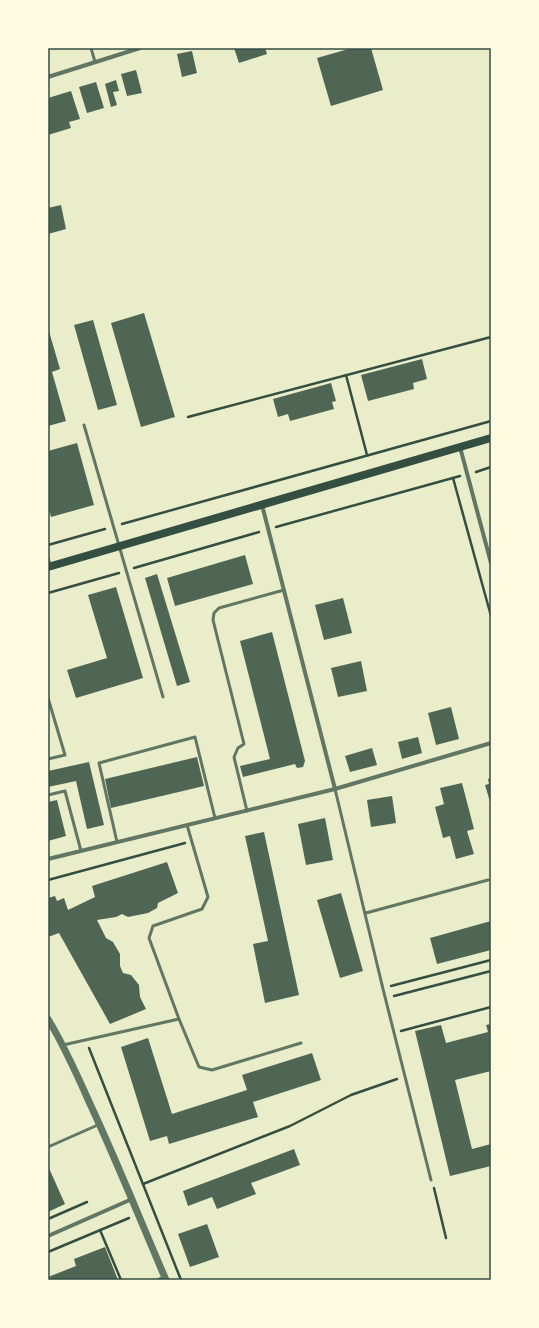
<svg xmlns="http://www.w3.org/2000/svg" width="539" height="1328" viewBox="0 0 539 1328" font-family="'Fira Sans Condensed',sans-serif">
  <rect width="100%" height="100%" fill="#e9edc9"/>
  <g fill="#4f6655">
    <polygon points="234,48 265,48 267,54 239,63"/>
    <polygon points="352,48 371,48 383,90 331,106 317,58"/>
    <polygon points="192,51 197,73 182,77 177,54"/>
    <polygon points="136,70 142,93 127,96 121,74"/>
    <polygon points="116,80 119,91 113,92 117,105 111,107 105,84"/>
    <polygon points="96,82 104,108 87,113 79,87"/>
    <polygon points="71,91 80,119 69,122 71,128 48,135 48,98"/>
    <polygon points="61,205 66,229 48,234 48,208"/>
    <polygon points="144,313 175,417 141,427 111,323"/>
    <polygon points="93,320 117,405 98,410 74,325"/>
    <polygon points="48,328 60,369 52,372 66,421 48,426"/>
    <polygon points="422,359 427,379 413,383 414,389 368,401 361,375"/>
    <polygon points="331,383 336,401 332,402 334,409 290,421 288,414 278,417 273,399"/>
    <polygon points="77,443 94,505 51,517 48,506 48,451"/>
    <polygon points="245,555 253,584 175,606 167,578"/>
    <polygon points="157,574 190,682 177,686 145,578"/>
    <polygon points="116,587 143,678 76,698 67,670 107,658 88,595"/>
    <polygon points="343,598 352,633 324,640 315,605"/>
    <polygon points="272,632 305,761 303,767 297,768 295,764 243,777 240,766 270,759 240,641"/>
    <polygon points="361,661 367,691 338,697 331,668"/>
    <polygon points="451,707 459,739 436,745 428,713"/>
    <polygon points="418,737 422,753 402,759 398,742"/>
    <polygon points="372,748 377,765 350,772 345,756"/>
    <polygon points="197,757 204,786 111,808 105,779"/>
    <polygon points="89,762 104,825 87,829 76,781 48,787 48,771"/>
    <polygon points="491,778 491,805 485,785 489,784 488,779"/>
    <polygon points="462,783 474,829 467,831 474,854 456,859 450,836 443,838 435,807 444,804 440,788"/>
    <polygon points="392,796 396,823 371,827 367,800"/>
    <polygon points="57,800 66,836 48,841 48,802"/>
    <polygon points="325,818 333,860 306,865 298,824"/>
    <polygon points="264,832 299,995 265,1003 253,944 268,941 245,836"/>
    <polygon points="167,862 178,893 158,903 157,908 148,913 128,917 122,914 116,917 97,920 106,938 113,942 120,954 120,966 123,973 131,975 139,985 140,997 146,1009 110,1024 59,933 48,937 48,898 55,896 57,901 64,898 68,910 95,897 92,886"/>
    <polygon points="341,893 363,971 340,978 317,900"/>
    <polygon points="491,921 491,950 437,964 430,938"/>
    <polygon points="491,1024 491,1071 455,1080 472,1149 491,1144 491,1166 450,1176 415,1031 441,1025 446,1043 488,1032 486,1025"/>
    <polygon points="148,1038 172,1114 247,1090 242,1075 312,1053 321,1080 253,1102 258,1117 169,1144 167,1136 150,1141 121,1047"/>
    <polygon points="294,1149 300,1165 251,1183 256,1194 217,1209 212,1197 188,1206 183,1191"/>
    <polygon points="48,1166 65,1204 48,1212"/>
    <polygon points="207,1224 219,1257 190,1267 178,1234"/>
    <polygon points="105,1247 118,1280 48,1280 48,1277 76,1266 74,1259"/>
  </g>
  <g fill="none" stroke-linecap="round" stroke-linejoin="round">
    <g stroke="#344e41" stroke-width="2.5">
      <polyline points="346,375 367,455"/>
      <polyline points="188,417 491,337"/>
      <polyline points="476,472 491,467"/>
      <polyline points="453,478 491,616"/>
      <polyline points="122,524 491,421"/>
      <polyline points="276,527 460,476"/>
      <polyline points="48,545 105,529"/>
      <polyline points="134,568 259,532"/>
      <polyline points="48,593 119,573"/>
      <polyline points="48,880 185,843"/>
      <polyline points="391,986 491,960"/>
      <polyline points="394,996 491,971"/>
      <polyline points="401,1031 491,1007"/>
      <polyline points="89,1048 181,1280"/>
      <polyline points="143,1184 290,1126 351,1095 397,1079"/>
      <polyline points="434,1188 446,1238"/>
      <polyline points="48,1219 87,1202"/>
      <polyline points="100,1230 121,1280"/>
      <polyline points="48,1252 129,1218"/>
    </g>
    <g stroke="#617663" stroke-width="3">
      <polyline points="91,48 95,62"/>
      <polyline points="84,425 163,697"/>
      <polyline points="48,698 65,755 48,759"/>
      <polyline points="335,789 383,989 431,1180"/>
      <polyline points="48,795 65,791 81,851"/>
      <polyline points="247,811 234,757 238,748 244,744 213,620 214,613 219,608 284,590"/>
      <polyline points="187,825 208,897 202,909 153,926 149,938 179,1019 199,1067 212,1070 301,1043"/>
      <polyline points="117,842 99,763 195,737 215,818"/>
      <polyline points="366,913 488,880"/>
      <polyline points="63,1045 179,1019"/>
      <polyline points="48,1147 100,1124"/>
      <polyline points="157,1280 165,1277"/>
    </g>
    <polyline stroke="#617663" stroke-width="3.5" points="48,558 50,566"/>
    <g stroke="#617663" stroke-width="4">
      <polyline points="48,77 140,48"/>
      <polyline points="460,447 491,563"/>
      <polyline points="262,505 335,789"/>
      <polyline points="48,859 335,789 491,743"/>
      <polyline points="48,1236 132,1199"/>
    </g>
    <path stroke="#617663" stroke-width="7" d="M48 1019C65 1047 78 1077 91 1106 118 1164 141 1222 166 1280"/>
    <polyline stroke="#344e41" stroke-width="8" points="48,567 491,438"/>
  </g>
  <rect width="539" height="1328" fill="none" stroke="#fefae0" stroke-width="98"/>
  <rect x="49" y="49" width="441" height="1230" fill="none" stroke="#344e41" stroke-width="1.5"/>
</svg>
